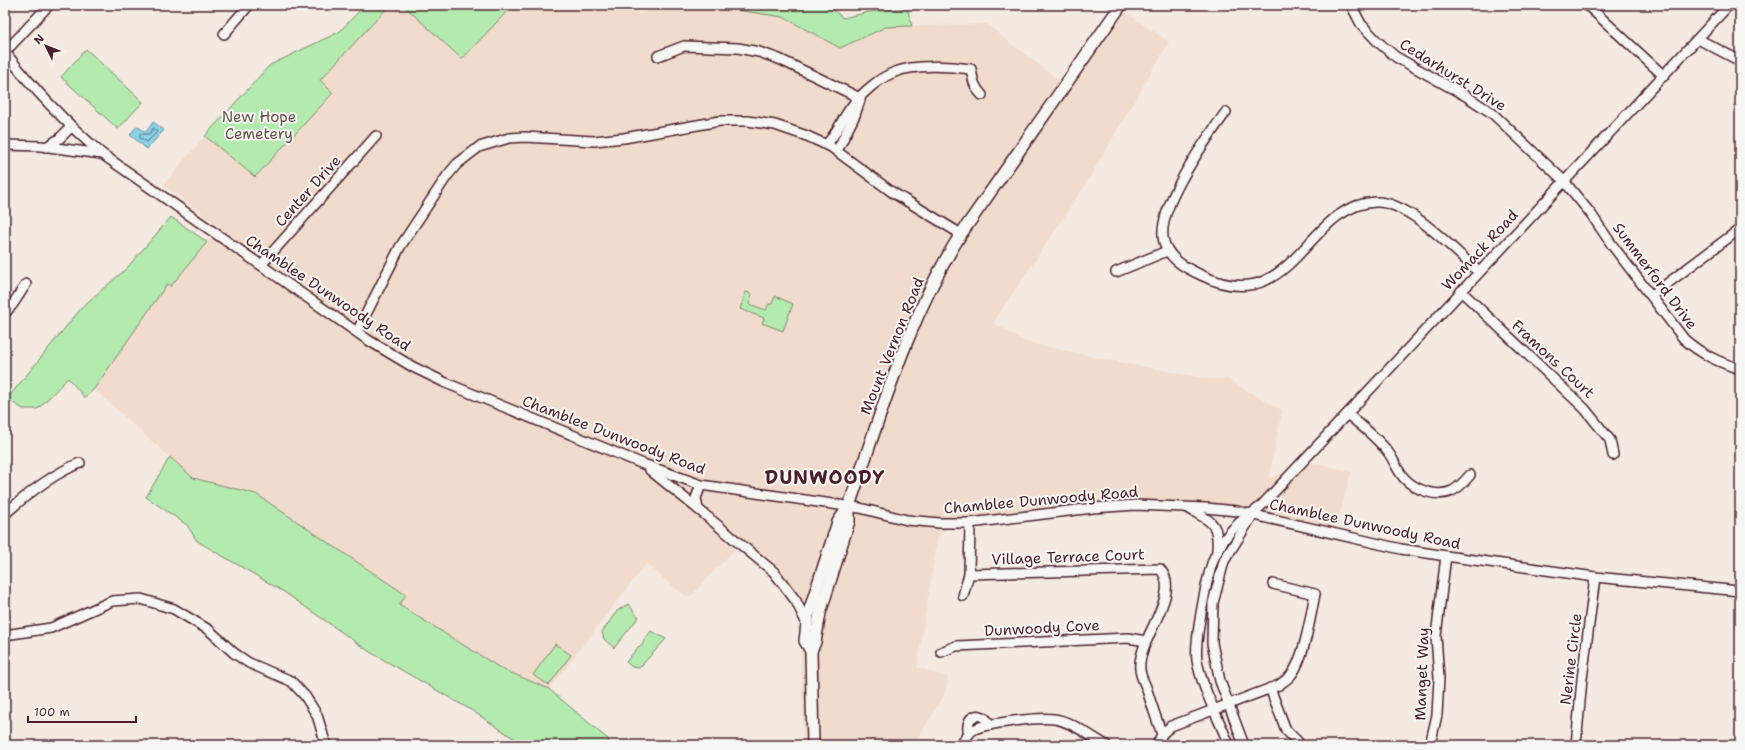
<svg xmlns="http://www.w3.org/2000/svg" width="1745" height="750" viewBox="0 0 1745 750" font-family="'Shantell Sans',sans-serif">
  <rect width="100%" height="100%" fill="#f4eae1"/>
  <filter id="ink" filterUnits="userSpaceOnUse"><feTurbulence type="fractalNoise" baseFrequency=".025" numOctaves="2"/><feDisplacementMap in="SourceGraphic" scale="8" xChannelSelector="R" yChannelSelector="G"/><feConvolveMatrix kernelMatrix="1 2 1 2 8 2 1 2 1" color-interpolation-filters="sRGB"/></filter>
  <g filter="url(#ink)">
    <polygon fill="#f1dbcc" points="390,5 403,5 462,59 513,5 631,5 639,15 659,5 702,5 783,17 840,48 886,27 986,24 1067,87 1118,18 1125,12 1169,42 1084,187 993,323 1023,341 1097,358 1209,379 1227,379 1282,410 1269,478 1316,463 1351,472 1334,536 1231,515 1180,508 1113,504 954,523 938,536 917,667 948,678 945,694 914,745 803,745 800,616 769,572 737,547 691,596 686,596 646,564 549,689 502,669 399,605 406,595 256,494 193,478 94,389 167,284 171,286 220,227 163,185 205,136 255,177 333,94 320,81"/>
    <g fill="#b3ebaf" stroke="#7e856d">
      <polygon points="365,5 390,5 320,80 333,93 255,177 205,136 270,65 339,32"/>
      <polygon points="403,5 513,5 462,59"/>
      <polygon points="702,5 827,5 843,18 869,12 907,8 912,26 886,27 840,48 783,17"/>
      <polygon points="86,49 143,102 118,129 61,77"/>
      <polygon points="171,217 207,242 171,286 167,284 94,389 85,398 68,378 38,409 23,409 7,399 83,306 126,269"/>
      <polygon points="746,292 752,294 749,304 766,310 769,304 772,304 775,296 793,304 783,331 762,323 764,318 740,309"/>
      <polygon points="170,457 193,478 256,494 406,595 399,605 502,669 549,689 609,740 606,745 524,745 471,710 370,652 284,592 197,541 187,525 146,497"/>
      <path d="M628 604C633 608 633 613 639 617L614 648 604 639 602 632 617 611Z"/>
      <polygon points="651,631 666,639 639,668 632,667 626,662 639,646 640,647 643,644 643,642"/>
      <polygon points="555,644 571,655 549,685 533,675"/>
    </g>
    <polygon fill="#87d3e7" stroke="#6f8b9c" points="153,122 164,130 147,149 130,135 137,126 144,131 147,131"/>
    <g fill="none" stroke-linecap="round" stroke-linejoin="round">
      <polygon stroke="#626776" stroke-width="1" points="154,128 157,132 147,142 139,137 140,134 149,134"/>
      <g stroke="#4a1f2b" stroke-width="12">
        <g id="minor">
          <path d="M1351 5 1361 24 1378 42 1396 57 1466 96 1492 113 1564 181 1591 214 1612 245 1684 339C1701 354 1718 362 1740 369"/>
          <polyline points="1587,5 1664,76"/>
          <polyline points="224,34 249,5"/>
          <polyline points="1698,39 1740,61"/>
          <path d="M5 52C34 90 66 123 102 154L368 340 413 367 446 383 643 464 701 485 860 508 907 520 940 523H970L1093 508 1136 505 1206 508 1237 511 1401 549 1446 556 1595 577 1740 591"/>
          <polyline points="5,52 49,5"/>
          <polyline points="658,56 684,46 738,48 759,52 779,59 860,98"/>
          <path d="M1226 112C1207 138 1151 214 1165 245 1172 261 1186 268 1201 275 1294 321 1305 204 1376 202 1409 201 1455 251 1479 272"/>
          <polyline points="5,145 41,146 102,154"/>
          <path d="M826 145C837 133 842 119 852 106 862 93 879 78 895 72 915 64 951 66 971 69 973 80 974 87 982 95"/>
          <polyline points="46,147 59,139 71,127"/>
          <polyline points="837,151 855,115 860,100"/>
          <polyline points="261,265 376,136"/>
          <polyline points="1116,272 1167,251"/>
          <polyline points="1461,291 1585,409 1610,440 1613,455"/>
          <polyline points="1652,295 1740,229"/>
          <polyline points="5,313 13,304 26,284"/>
          <polyline points="357,332 400,247 447,176 457,164 479,147 509,138 525,137 594,141 624,138 720,121 748,121 775,125 807,136 831,147 892,192 961,234"/>
          <path d="M1347 414C1361 425 1377 438 1388 452 1394 460 1397 470 1404 478 1415 490 1437 498 1452 491 1460 487 1465 481 1470 475"/>
          <polyline points="650,470 698,509"/>
          <polyline points="701,485 696,498 698,509 774,572 796,601 806,622"/>
          <path d="M1188 508C1211 522 1219 521 1217 551"/>
          <path d="M5 514C27 494 53 474 80 463"/>
          <path d="M969 574 1160 569C1183 594 1137 639 1140 669 1140 675 1144 682 1146 687 1151 703 1156 718 1162 734"/>
          <polyline points="963,596 969,574 970,523"/>
          <polyline points="5,635 51,628 112,601 141,599 174,609 209,630 234,653 249,663 291,681 305,696 317,715 326,745"/>
          <polyline points="941,652 956,646 1128,638 1146,641"/>
          <polyline points="1270,688 1286,730 1298,742"/>
          <path d="M969 734C963 716 982 708 990 725"/>
          <path d="M961 745C965 739 968 732 975 729 988 723 1039 717 1054 719 1069 720 1092 737 1106 745"/>
          <path d="M1157 745 1162 734 1171 726 1279 685C1283 682 1288 679 1291 675 1304 660 1311 614 1315 594L1273 584"/>
          <path d="M1229 745C1219 719 1201 686 1197 660 1194 643 1207 575 1214 558 1219 547 1227 534 1236 526 1243 518 1254 513 1262 505L1729 5"/>
          <polyline points="1244,745 1220,681 1212,643 1213,603 1224,561 1252,516"/>
          <polyline points="1430,745 1437,715 1439,678 1436,636 1446,556"/>
          <polyline points="1576,745 1582,679 1595,577"/>
        </g>
      </g>
      <g stroke="#4a1f2b" stroke-width="14">
        <g id="major">
          <polyline points="811,651 805,641 808,615 838,522 849,506"/>
          <path d="M813 745 811 651 815 642 820 613 849 521V506C881 414 908 317 961 234L1121 5"/>
        </g>
      </g>
      <use href="#minor" stroke="#f6f6f2" stroke-width="9"/>
      <use href="#major" stroke="#f6f6f2" stroke-width="11"/>
    </g>
  </g>
  <g text-anchor="middle" stroke-width="4" stroke-linejoin="round" paint-order="stroke">
    <g font-size="15" fill="#4a1f2b" stroke="#f6f6f2">
      <text transform="translate(1453 75) rotate(32)" y="5">Cedarhurst Drive</text>
      <text transform="translate(308 191) rotate(-48)" y="5">Center Drive</text>
      <text transform="translate(1480 250) rotate(-47)" y="5">Womack Road</text>
      <text transform="translate(1655 276) rotate(53)" y="5">Summerford Drive</text>
      <text transform="translate(328 293) rotate(34)" y="5">Chamblee Dunwoody Road</text>
      <text transform="translate(892 346) rotate(-68)" y="5">Mount Vernon Road</text>
      <text transform="translate(1553 359) rotate(43)" y="5">Framons Court</text>
      <text transform="translate(614 435) rotate(21)" y="5">Chamblee Dunwoody Road</text>
      <text transform="translate(1041 500) rotate(-5)" y="5">Chamblee Dunwoody Road</text>
      <text transform="translate(1365 524) rotate(12)" y="5">Chamblee Dunwoody Road</text>
      <text transform="translate(1068 557) rotate(-2)" y="5">Village Terrace Court</text>
      <text transform="translate(1042 628) rotate(-3)" y="5">Dunwoody Cove</text>
      <text transform="translate(1571 659) rotate(-83)" y="5">Nerine Circle</text>
      <text transform="translate(1422 674) rotate(-88)" y="5">Manget Way</text>
    </g>
    <g font-size="15" fill="#64524c" stroke="#f6f6f2">
      <text x="259" y="122">New Hope<tspan x="259" dy="17">Cemetery</tspan></text>
    </g>
    <g font-size="19" font-weight="bold" letter-spacing="1" fill="#4a1f2b" stroke="#f6f6f2">
      <text x="825" y="484">DUNWOODY</text>
    </g>
  </g>
  <rect width="1745" height="750" fill="none" stroke="#f6f6f2" stroke-width="20"/>
  <rect x="10" y="10" width="1725" height="730" fill="none" stroke="#4a1f2b" stroke-width="1.5" filter="url(#ink)"/>
  <g transform="translate(46 46) rotate(313)" stroke="#f6f6f2" stroke-width="3" paint-order="stroke">
  <path d="M0-3L7 15L0 10L-7 15Z" fill="#4a1f2b"/>
  <text y="-6" font-size="11" font-weight="bold" text-anchor="middle" fill="#4a1f2b">N</text>
  </g>
  <path d="M28 716v6h108v-6" fill="none" stroke="#4a1f2b" stroke-width="2"/>
  <text x="34" y="716" font-size="12" fill="#4a1f2b" stroke="#f6f6f2" stroke-width="3" paint-order="stroke">100 m</text>
</svg>
